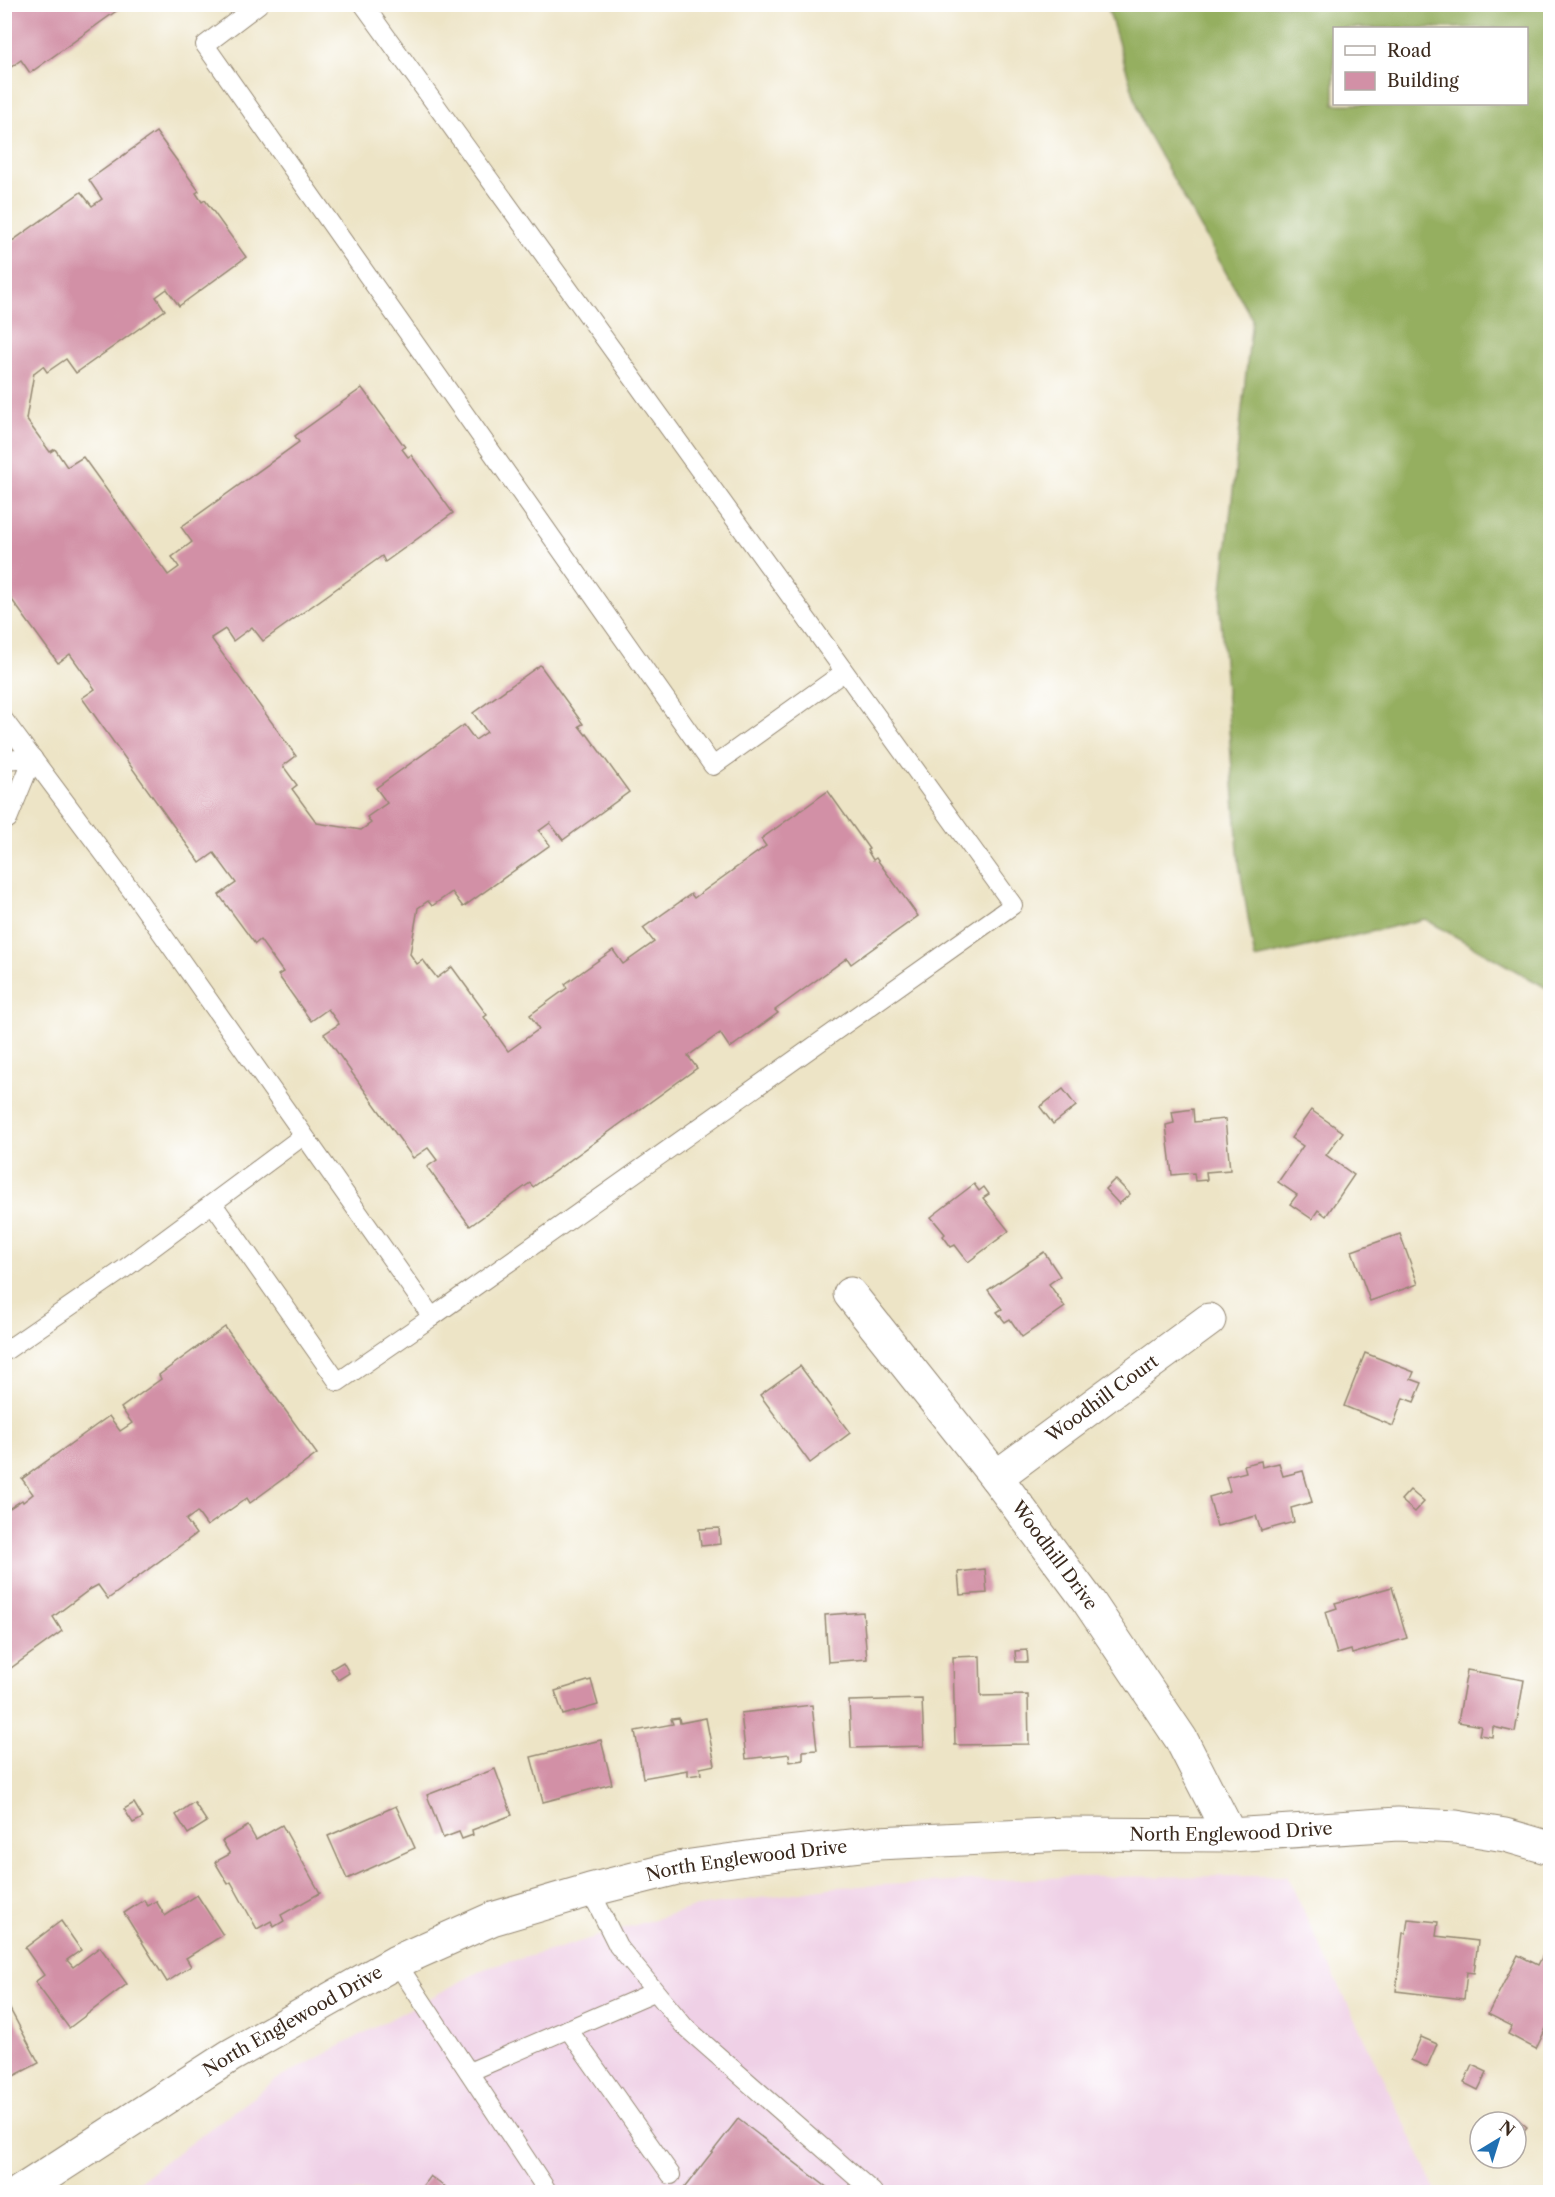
<svg xmlns="http://www.w3.org/2000/svg" width="1555" height="2197" viewBox="0 0 1555 2197" font-family="'Libre Caslon Text',serif">
  <rect width="100%" height="100%" fill="#fff"/>
  <filter id="ink" filterUnits="userSpaceOnUse"><feTurbulence type="fractalNoise" baseFrequency=".0167" numOctaves="2"/><feDisplacementMap in="SourceGraphic" scale="12" xChannelSelector="R" yChannelSelector="G"/><feConvolveMatrix kernelMatrix="1 2 1 2 8 2 1 2 1" color-interpolation-filters="sRGB"/></filter>
  <filter id="wash" filterUnits="userSpaceOnUse"><feTurbulence type="fractalNoise" baseFrequency=".008" numOctaves="4" result="noise"/><feDisplacementMap in="SourceGraphic" scale="24" xChannelSelector="R" yChannelSelector="G"/><feGaussianBlur stdDeviation="1.35" result="paint"/><feColorMatrix in="noise" values="0 0 0 0 0 0 0 0 0 0 0 0 0 0 0 0 0 1.4 0 .05"/><feComposite in="paint" operator="in"/></filter>
  <g filter="url(#wash)">
    <rect width="100%" height="100%" fill="#ede4c6"/>
    <polygon fill="#efd0e6" points="1287,1876 1437,2192 132,2192 139,2181 276,2080 486,1968 556,1949 691,1908 836,1887 1071,1877"/>
    <path fill="#95af60" stroke="#686c3f" stroke-width="1.5" fill-rule="evenodd" d="M1107 5H1550V990L1425 919 1255 959 1239 863 1220 608 1252 319 1143 125ZM1334 28H1526V104H1334Z"/>
    <g id="blocks">
      <g fill="#d290a6">
        <polygon points="4,4 126,4 30,73 21,60 4,72"/>
        <polygon points="156,132 199,191 196,193 202,202 205,200 246,257 179,306 167,289 156,297 165,310 76,373 66,359 47,372 43,366 34,373 26,419 50,452 55,449 67,467 83,457 168,575 179,567 172,557 192,542 181,527 299,442 295,436 362,388 405,447 402,449 408,457 411,455 453,513 385,562 382,556 263,641 252,627 233,641 225,629 211,638 296,756 283,766 297,785 292,789 317,823 361,830 371,823 367,817 387,803 376,788 464,725 475,740 487,732 473,713 540,665 583,724 579,726 586,735 587,734 629,792 563,840 550,823 539,831 550,845 463,907 452,892 432,906 428,901 418,908 410,954 417,964 423,960 437,978 452,967 487,1015 484,1017 508,1051 539,1029 530,1015 567,988 565,984 613,950 623,964 654,942 643,928 691,894 694,898 766,846 761,839 828,791 869,849 867,850 873,860 876,858 918,916 851,964 847,958 775,1010 778,1013 730,1048 720,1033 688,1056 697,1068 533,1187 530,1183 470,1226 427,1167 437,1160 428,1148 413,1158 324,1034 339,1024 328,1009 311,1021 278,975 283,972 260,940 255,944 219,895 236,883 214,853 200,863 82,698 95,689 70,654 58,663 4,589 4,247 81,192 92,206 102,199 89,180"/>
        <polygon points="1063,1089 1076,1106 1053,1124 1040,1107"/>
        <polygon points="1193,1109 1194,1122 1225,1119 1230,1170 1206,1172 1207,1180 1195,1181 1194,1173 1172,1175 1166,1125 1174,1123 1172,1112"/>
        <polygon points="1311,1110 1343,1132 1326,1155 1354,1175 1326,1216 1318,1210 1312,1219 1290,1204 1297,1195 1278,1182 1303,1146 1291,1138"/>
        <polygon points="1115,1179 1130,1194 1119,1204 1105,1189"/>
        <polygon points="974,1184 979,1191 984,1187 989,1194 983,1198 1009,1231 968,1262 955,1245 951,1247 943,1236 945,1234 931,1217"/>
        <polygon points="1400,1234 1418,1284 1370,1301 1352,1251"/>
        <polygon points="1044,1252 1060,1276 1049,1284 1065,1307 1022,1337 1010,1319 1005,1322 997,1312 1002,1309 988,1290"/>
        <polygon points="225,1327 317,1454 250,1503 247,1498 207,1526 197,1512 186,1520 196,1534 108,1599 98,1585 89,1590 53,1617 62,1631 4,1673 4,1512 22,1500 23,1502 33,1494 22,1479 109,1416 120,1431 132,1423 121,1408 161,1379 159,1375"/>
        <polygon points="1365,1353 1414,1372 1411,1379 1422,1383 1414,1402 1403,1398 1393,1426 1344,1406"/>
        <polygon points="800,1366 850,1433 810,1463 760,1395"/>
        <polygon points="1261,1461 1262,1467 1279,1463 1283,1476 1303,1471 1312,1502 1291,1508 1294,1522 1261,1531 1256,1516 1217,1526 1209,1497 1230,1491 1226,1477 1246,1472 1244,1465"/>
        <polygon points="1410,1490 1424,1502 1415,1512 1401,1500"/>
        <polygon points="719,1528 720,1544 701,1546 699,1529"/>
        <polygon points="985,1569 987,1593 960,1595 958,1572"/>
        <polygon points="1392,1587 1407,1638 1352,1654 1351,1650 1337,1654 1325,1612 1337,1608 1335,1603"/>
        <polygon points="863,1612 867,1659 828,1662 825,1615"/>
        <polygon points="1027,1650 1028,1662 1016,1662 1015,1651"/>
        <polygon points="980,1656 981,1696 1028,1695 1029,1744 955,1745 953,1657"/>
        <polygon points="343,1662 349,1673 338,1680 331,1669"/>
        <polygon points="1467,1670 1524,1680 1515,1732 1493,1727 1492,1737 1479,1735 1481,1726 1458,1722"/>
        <polygon points="591,1680 598,1705 563,1715 555,1691"/>
        <polygon points="922,1699 924,1746 851,1748 849,1701"/>
        <polygon points="812,1705 817,1750 803,1751 803,1760 790,1762 789,1754 746,1759 741,1713"/>
        <polygon points="679,1718 680,1723 706,1718 715,1765 700,1768 701,1774 688,1776 688,1770 643,1778 635,1731 673,1724 671,1719"/>
        <polygon points="601,1740 612,1784 543,1802 531,1757"/>
        <polygon points="495,1769 512,1815 472,1830 473,1835 462,1839 459,1832 443,1838 427,1795"/>
        <polygon points="194,1802 207,1822 188,1834 176,1815"/>
        <polygon points="134,1803 143,1818 133,1823 124,1809"/>
        <polygon points="396,1806 415,1848 347,1879 328,1836"/>
        <polygon points="282,1825 320,1893 281,1915 284,1921 274,1927 271,1921 257,1929 231,1882 228,1884 215,1862 230,1854 222,1841 248,1826 256,1840"/>
        <polygon points="197,1895 223,1935 186,1958 191,1966 167,1982 124,1913 144,1900 148,1906 156,1901 165,1916"/>
        <polygon points="1408,1919 1438,1922 1436,1936 1478,1941 1474,1973 1467,1972 1464,1999 1396,1991 1403,1933 1406,1933"/>
        <polygon points="61,1921 81,1950 67,1960 73,1967 100,1947 127,1984 69,2028 35,1982 44,1975 25,1948"/>
        <polygon points="1545,1951 1550,1954 1550,2020 1536,2049 1508,2034 1512,2026 1488,2014 1518,1955 1538,1965"/>
        <polygon points="4,1998 39,2063 4,2081"/>
        <polygon points="1421,2037 1437,2044 1427,2067 1411,2060"/>
        <polygon points="1472,2065 1487,2072 1478,2090 1464,2083"/>
        <polygon points="1511,2114 1527,2127 1516,2139 1516,2122 1504,2122"/>
        <polygon points="738,2119 833,2192 681,2192"/>
        <polygon points="430,2176 451,2192 418,2192"/>
      </g>
    </g>
  </g>
  <g filter="url(#ink)">
    <use href="#blocks" fill-opacity="0" stroke="#948772" stroke-width="1.5"/>
    <g fill="none" stroke-linecap="round" stroke-linejoin="round">
      <g stroke="#948772" stroke-width="20">
        <g id="service">
          <polyline points="259,4 205,45 713,766 844,672"/>
          <polyline points="363,4 1013,905 432,1317"/>
          <polyline points="4,720 134,894 432,1317 338,1382 213,1204"/>
          <polyline points="4,760 33,758 8,819 4,821"/>
          <polyline points="4,1352 124,1269 303,1136"/>
          <polyline points="590,1890 618,1946 684,2026 873,2192"/>
          <polyline points="396,1962 548,2192"/>
          <polyline points="568,2029 671,2175"/>
          <polyline points="469,2072 654,1992"/>
        </g>
      </g>
      <g stroke="#948772" stroke-width="35">
        <g id="minor">
          <path id="s1" d="M850 1294 996 1477 1089 1602 1181 1739 1230 1835"/>
          <path id="s2" d="M996 1477 1209 1320"/>
          <path id="s3" d="M20 2192 230 2056 396 1962 492 1919 590 1890 677 1868 761 1856 878 1843 1066 1834 1230 1835 1398 1824 1456 1827 1505 1835 1550 1848"/>
        </g>
      </g>
      <use href="#service" stroke="#fff" stroke-width="18"/>
      <use href="#minor" stroke="#fff" stroke-width="33"/>
    </g>
  </g>
  <g text-anchor="middle" stroke-width="4.5" stroke-linejoin="round" paint-order="stroke">
    <g font-size="18" fill="#3b2a1e" stroke="#fff">
      <text dy="6" stroke="none"><textPath href="#s2" startOffset="132">Woodhill Court</textPath></text>
      <text dy="6" stroke="none"><textPath href="#s1" startOffset="332">Woodhill Drive</textPath></text>
      <text dy="6" stroke="none"><textPath href="#s3" startOffset="1294">North Englewood Drive</textPath></text>
      <text dy="6" stroke="none"><textPath href="#s3" startOffset="808">North Englewood Drive</textPath></text>
      <text dy="6" stroke="none"><textPath href="#s3" startOffset="322">North Englewood Drive</textPath></text>
    </g>
  </g>
  <rect width="1555" height="2197" fill="none" stroke="#fff" stroke-width="24"/>
  <rect x="1333" y="27" width="195" height="78" fill="#ffffff" stroke="#b1aaa5" stroke-width="1.5"/>
  <rect x="1345" y="46" width="30" height="9" fill="#ffffff" stroke="#b1aaa5" stroke-width="1.5"/>
  <text x="1387" y="57" font-size="18" fill="#3b2a1e">Road</text>
  <rect x="1345" y="72" width="30" height="18" fill="#d290a6" stroke="#b1aaa5" stroke-width="1.5"/>
  <text x="1387" y="87" font-size="18" fill="#3b2a1e">Building</text>
  <g transform="translate(1498 2140) rotate(38)"><circle r="28" fill="#ffffff" stroke="#b1aaa5" stroke-width="1.5"/>
  <path d="M0-4.5L10 22L0 15L-10 22Z" fill="#1f6fb2"/>
  <text y="-9" font-size="16" font-weight="bold" text-anchor="middle" fill="#3b2a1e">N</text>
  </g>
</svg>
